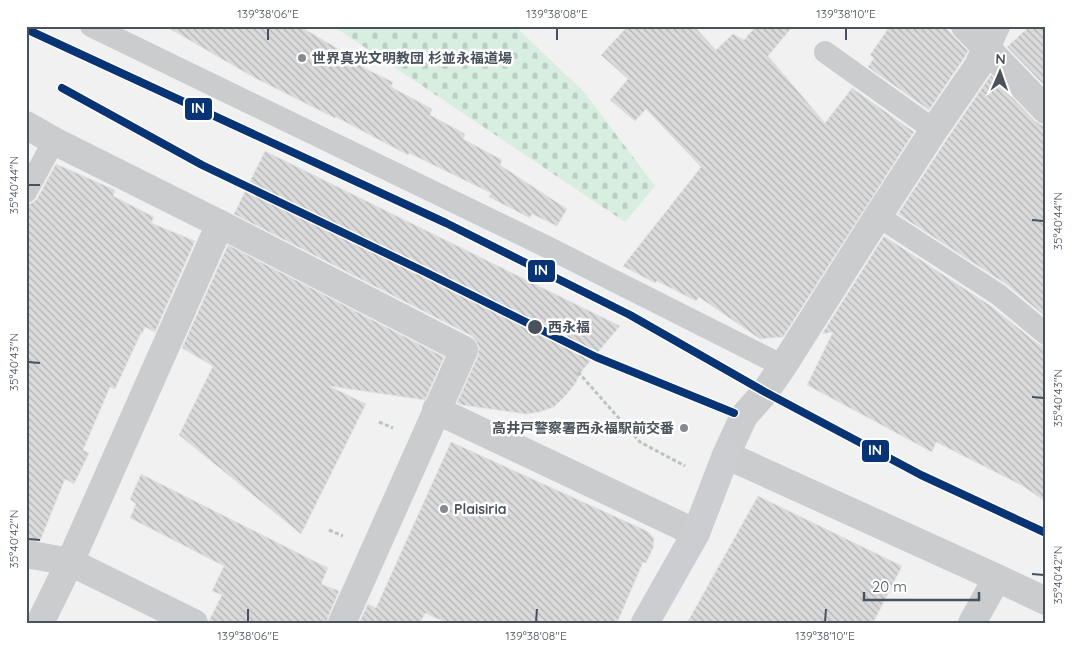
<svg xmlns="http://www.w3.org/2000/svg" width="1072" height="649" viewBox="0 0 1072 649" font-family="Quicksand,'Noto Sans JP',sans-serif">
  <defs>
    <pattern id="cemetery-stones" width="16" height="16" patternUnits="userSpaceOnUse" patternTransform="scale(1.25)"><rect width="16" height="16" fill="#d7eee0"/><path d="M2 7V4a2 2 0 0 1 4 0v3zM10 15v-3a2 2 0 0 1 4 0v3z" fill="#bacec2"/></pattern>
    <pattern id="building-back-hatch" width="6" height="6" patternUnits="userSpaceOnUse" patternTransform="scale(1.25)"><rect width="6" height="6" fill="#dadadb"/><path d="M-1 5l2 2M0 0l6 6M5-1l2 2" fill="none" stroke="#b3b3b5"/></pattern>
  </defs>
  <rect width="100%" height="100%" fill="#f1f1f1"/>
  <polygon fill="url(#cemetery-stones)" points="333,26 515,26 584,92 655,186 625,222"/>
  <g fill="url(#building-back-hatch)" stroke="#e2e3e3">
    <polygon points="165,26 299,26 366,65 364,68 393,82 391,87 432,109 430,115 465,134 463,139 502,160 500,165 567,209 557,226 532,214 530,218 489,197 491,193 409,153 408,155 336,117 335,118 255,78"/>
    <polygon points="628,26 694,26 716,50 733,34 744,40 756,26 793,26 768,56 825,123 852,88 914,132 783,337 760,339 699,297 696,301 657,281 655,283 623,266 701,167 646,109 635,121 610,100 628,79 601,55"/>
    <polygon points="890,26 944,26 968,51 964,58 929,110 868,67 874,58 870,55"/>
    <polygon points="1030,26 1046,26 1046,87 1007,47"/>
    <polygon points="991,75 1035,121 1041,125 1046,125 1046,317 1006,284 898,214 947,139"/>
    <polygon points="265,151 502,268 620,326 581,372 575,384 567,394 554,407 539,412 526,414 462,405 457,403 478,356 479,348 477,342 472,336 234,214"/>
    <polygon points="56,164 115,190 113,196 154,217 151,223 195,241 155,332 145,327 142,334 141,333 115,389 110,387 83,450 89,453 74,484 65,479 40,541 26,539 26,205 32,203 37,199"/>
    <polygon points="884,236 991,306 1038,344 1046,347 1046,502 1023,486 936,442 932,452 807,385 833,332 822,334"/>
    <polygon points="228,245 444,357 425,400 329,386 366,404 301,534 179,435 213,366 182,348"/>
    <polygon points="451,442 647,531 654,538 653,548 646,563 643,562 617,623 447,623 425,613 420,623 359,623 368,604 376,608"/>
    <polygon points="141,474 328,568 321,584 339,591 328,617 327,623 210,623 209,621 222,595 212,591 224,566 130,518 136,504 130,499"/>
    <polygon points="758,496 902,566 873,623 687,623"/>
  </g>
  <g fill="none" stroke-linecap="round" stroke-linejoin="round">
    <g stroke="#bac3c1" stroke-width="3" stroke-dasharray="4 2.5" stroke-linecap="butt">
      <polyline points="578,372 640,442 685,466"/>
      <polyline points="379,422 393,428"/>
      <polyline points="329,530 343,536"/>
    </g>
    <g stroke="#cbccce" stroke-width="22">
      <polyline points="91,26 547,247 783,366"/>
      <polyline points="825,52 934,130"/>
      <polyline points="26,192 54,141"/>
      <polyline points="878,216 999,295 1046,334"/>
    </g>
    <g stroke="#cbccce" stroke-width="28">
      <polyline points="965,26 1046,110"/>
      <polyline points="996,26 978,66 934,130 878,216 783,366 765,392 744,416 726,455 997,578 1046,601"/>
      <polyline points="26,125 54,141 220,224 464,350 342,623"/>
      <polyline points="436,410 696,533"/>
      <polyline points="26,554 70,562 194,623"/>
      <polyline points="40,623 70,562 220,224"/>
      <polyline points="972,623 997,578"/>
    </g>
    <polyline stroke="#cbcdd0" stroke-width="28" points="645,623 696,533 726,455"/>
    <g stroke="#fff" stroke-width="11">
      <g id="rail-1">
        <polyline points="26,29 446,223 630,315 765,392 921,475 1046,533"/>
        <polyline points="62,88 202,165 423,271 596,357 734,413"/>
      </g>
    </g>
    <use href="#rail-1" stroke="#083476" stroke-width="8"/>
  </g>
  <path fill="none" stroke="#49525b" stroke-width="2" d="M268 40V28M557 40V28M846 40V28M28 185H40M1032 220 1044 221M28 362 40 363M1032 397 1044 398M28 539 40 540M1032 574 1044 575M248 622V609M536 622 537 609M825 622 826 609"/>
  <g fill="#848a90" stroke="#fff" stroke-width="2">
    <circle cx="302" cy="58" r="5"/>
    <circle cx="684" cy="428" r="5"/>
    <circle cx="444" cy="509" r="5"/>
  </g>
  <circle fill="#49525b" stroke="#fff" stroke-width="2" cx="535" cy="327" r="8"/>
  <g text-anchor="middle" stroke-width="5" stroke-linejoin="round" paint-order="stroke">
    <g font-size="14" font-weight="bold" fill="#49525b" stroke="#fff" text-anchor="start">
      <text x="312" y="63">世界真光文明教団 杉並永福道場</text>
      <text x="674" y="433" text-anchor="end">高井戸警察署西永福駅前交番</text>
      <text x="454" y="514">Plaisiria</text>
    </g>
    <g font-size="14" font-weight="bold" fill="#49525b" stroke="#fff" text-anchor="start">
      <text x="548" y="332">西永福</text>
    </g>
  </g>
  <g stroke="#fff" stroke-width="2">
    <rect x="184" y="97" width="29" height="24" rx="5" fill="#083476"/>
    <rect x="527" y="259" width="29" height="24" rx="5" fill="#083476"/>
    <rect x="861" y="439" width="29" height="24" rx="5" fill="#083476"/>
  </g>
  <g font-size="14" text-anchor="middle" font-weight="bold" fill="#fff">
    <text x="198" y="113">IN</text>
    <text x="541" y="275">IN</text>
    <text x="875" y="455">IN</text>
  </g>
  <rect width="1072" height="649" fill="none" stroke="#ffffff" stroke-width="55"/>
  <g transform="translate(1000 72) rotate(2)" stroke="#ffffff" stroke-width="4" paint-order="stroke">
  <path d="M0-4L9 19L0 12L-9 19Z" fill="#49525b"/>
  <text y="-8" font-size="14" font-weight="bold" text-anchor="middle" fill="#49525b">N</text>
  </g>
  <path d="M864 592v8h115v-8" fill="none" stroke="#49525b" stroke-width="2.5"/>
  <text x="872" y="592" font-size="15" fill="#49525b" stroke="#ffffff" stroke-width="4" paint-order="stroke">20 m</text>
  <rect x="28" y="28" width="1016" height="594" fill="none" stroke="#49525b" stroke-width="2"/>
  <g font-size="12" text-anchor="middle" fill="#49525b">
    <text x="268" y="18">139°38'06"E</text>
    <text x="557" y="18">139°38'08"E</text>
    <text x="846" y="18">139°38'10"E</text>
    <text transform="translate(14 185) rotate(-90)" y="4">35°40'44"N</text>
    <text transform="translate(1058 221) rotate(-90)" y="4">35°40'44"N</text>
    <text transform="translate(14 362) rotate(-90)" y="4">35°40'43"N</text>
    <text transform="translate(1058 398) rotate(-90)" y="4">35°40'43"N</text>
    <text transform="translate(14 539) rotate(-90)" y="4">35°40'42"N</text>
    <text transform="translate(1058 575) rotate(-90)" y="4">35°40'42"N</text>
    <text x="248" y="640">139°38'06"E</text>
    <text x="536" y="640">139°38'08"E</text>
    <text x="825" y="640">139°38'10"E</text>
  </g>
</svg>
